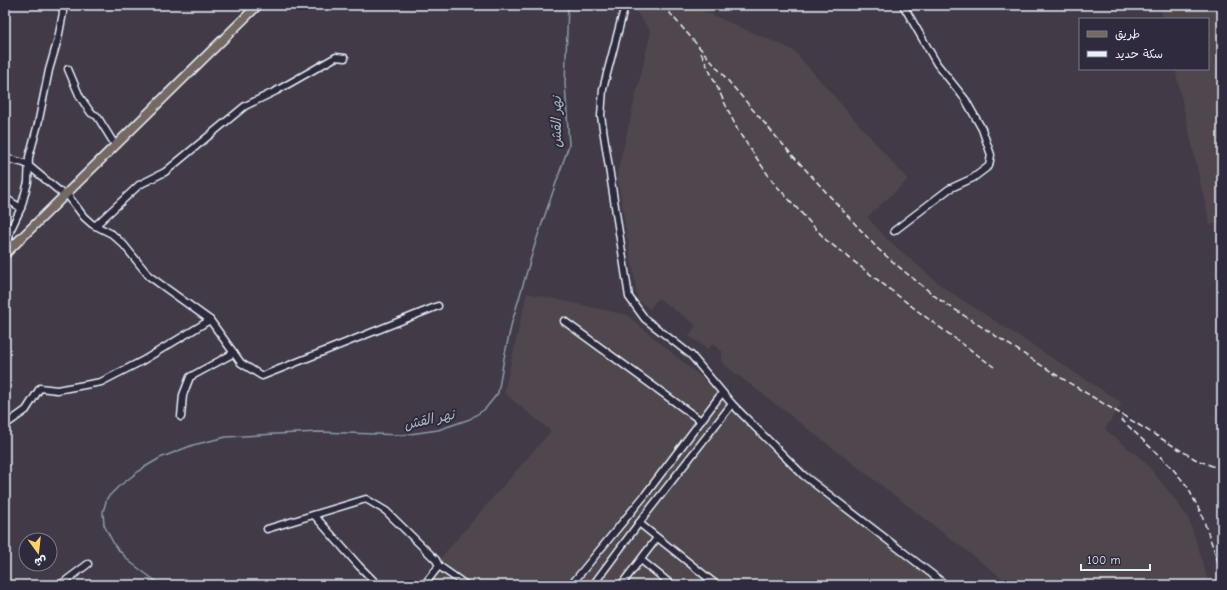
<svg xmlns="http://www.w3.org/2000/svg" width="1227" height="590" viewBox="0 0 1227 590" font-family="'Comic Neue','Playpen Sans Arabic',sans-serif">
  <rect width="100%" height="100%" fill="#423b47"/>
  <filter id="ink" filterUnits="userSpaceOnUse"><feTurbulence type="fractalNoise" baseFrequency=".025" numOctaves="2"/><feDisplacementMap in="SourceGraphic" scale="8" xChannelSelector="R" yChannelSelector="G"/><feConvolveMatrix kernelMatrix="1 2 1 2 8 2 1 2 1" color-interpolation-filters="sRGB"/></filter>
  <g filter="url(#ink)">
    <g fill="#4f474e">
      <polygon points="638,5 692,5 698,9 793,50 908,180 867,217 887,239 944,288 1122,403 1105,429 1144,461 1177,502 1188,518 1197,543 1209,585 1011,585 721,362 721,355 723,352 712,344 708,349 689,336 696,325 658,298 650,309 638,300 617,174 651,32 635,10"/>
      <polygon points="1160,5 1222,5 1222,222 1210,225 1175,69 1208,69 1208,19 1163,19"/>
      <polygon points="527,293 627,315 715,389 733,412 953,585 417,585 551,431 504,393"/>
    </g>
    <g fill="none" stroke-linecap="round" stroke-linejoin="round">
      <polyline stroke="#899ba8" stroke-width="1.5" points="161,585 130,562 115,546 104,525 103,512 107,498 118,487 143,468 160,458 193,445 226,437 276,434 319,432 403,435 438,430 470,419 485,409 498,393 504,358 512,322 536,241 569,145 565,83 568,5"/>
      <g stroke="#e8f1f8" stroke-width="9">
        <g id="minor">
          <polyline points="625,5 603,89 601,116 629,297 645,319 691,355 732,404 803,475 946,585"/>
          <polyline points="68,69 80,97 91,113 97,116 115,145"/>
          <polyline points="5,158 24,163 29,166 64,195"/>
          <polyline points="66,193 84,217 92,224 112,234 124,245 149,276 210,320 241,363 262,376 438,306"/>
          <polyline points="5,198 21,208"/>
          <polyline points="95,226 139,185 165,172 245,106 276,91 336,57 345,58"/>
          <polyline points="894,231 949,189 973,178 989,166 991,155 982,129 965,99 937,64 903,5"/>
          <polyline points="7,252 10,231 21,208 28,182 29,157 38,124 49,70 58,39 63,13 62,5"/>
          <polyline points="564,321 701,421"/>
          <polyline points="181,417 183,395 190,377 234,353"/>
          <polyline points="5,425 26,410 40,388 57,390 101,382 142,361 210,320"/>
          <polyline points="314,515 359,566 378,585"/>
          <polyline points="639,523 717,585"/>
          <polyline points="267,529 366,499 386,511 436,560 439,566 466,585"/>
          <polyline points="641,560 672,585"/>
          <polyline points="60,585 88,564"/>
          <polyline points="424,585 439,566"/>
          <polyline points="571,585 645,495 722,393"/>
          <polyline points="593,585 639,523 732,404"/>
          <polyline points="621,585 657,538"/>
        </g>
      </g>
      <g stroke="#e8f1f8" stroke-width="11">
        <polyline id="major" points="5,254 258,5"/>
      </g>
      <use href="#minor" stroke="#2f2a3d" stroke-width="6"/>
      <use href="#major" stroke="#756964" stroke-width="8"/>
      <g stroke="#e8f1f8" stroke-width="1.5" stroke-dasharray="6 3" stroke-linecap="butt">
        <polyline points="663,5 785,147 878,249 905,272 940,300 1058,376 1195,459 1222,470"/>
        <polyline points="701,53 738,131 773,182 826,240 923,315 994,367"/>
        <polyline points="1121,419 1172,468 1187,486 1201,513 1213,547 1219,565 1221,585"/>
      </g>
    </g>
  </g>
  <g text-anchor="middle" stroke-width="4" stroke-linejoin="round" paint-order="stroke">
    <g font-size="14" font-style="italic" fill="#a9b8c2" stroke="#2f2a3d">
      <text transform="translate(556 122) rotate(-90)" y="5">نهر القش</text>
      <text transform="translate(429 419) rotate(-12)" y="5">نهر القش</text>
    </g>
  </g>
  <rect width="1227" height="590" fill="none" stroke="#2f2a3d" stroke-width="20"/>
  <rect x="10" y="10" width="1207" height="570" fill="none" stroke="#e8f1f8" stroke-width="1.5" filter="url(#ink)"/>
  <rect x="1079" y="18" width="130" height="52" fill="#2f2a3d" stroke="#797a88"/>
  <rect x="1087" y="31" width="20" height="6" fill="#756964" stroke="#797a88"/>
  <text x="1115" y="38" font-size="12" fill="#e8f1f8">طريق</text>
  <rect x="1087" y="51" width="20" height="6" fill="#e8f1f8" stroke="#797a88"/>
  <text x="1115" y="58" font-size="12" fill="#e8f1f8">سكة حديد</text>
  <g transform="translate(38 552) rotate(165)"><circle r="19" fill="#2f2a3d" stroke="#797a88"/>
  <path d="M0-3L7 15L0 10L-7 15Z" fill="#ffd166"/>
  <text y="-6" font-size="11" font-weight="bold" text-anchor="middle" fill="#e8f1f8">ش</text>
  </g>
  <path d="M1081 564v6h69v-6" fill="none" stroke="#e8f1f8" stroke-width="2"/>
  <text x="1087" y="564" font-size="12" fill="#e8f1f8" stroke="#2f2a3d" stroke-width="3" paint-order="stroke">100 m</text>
</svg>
